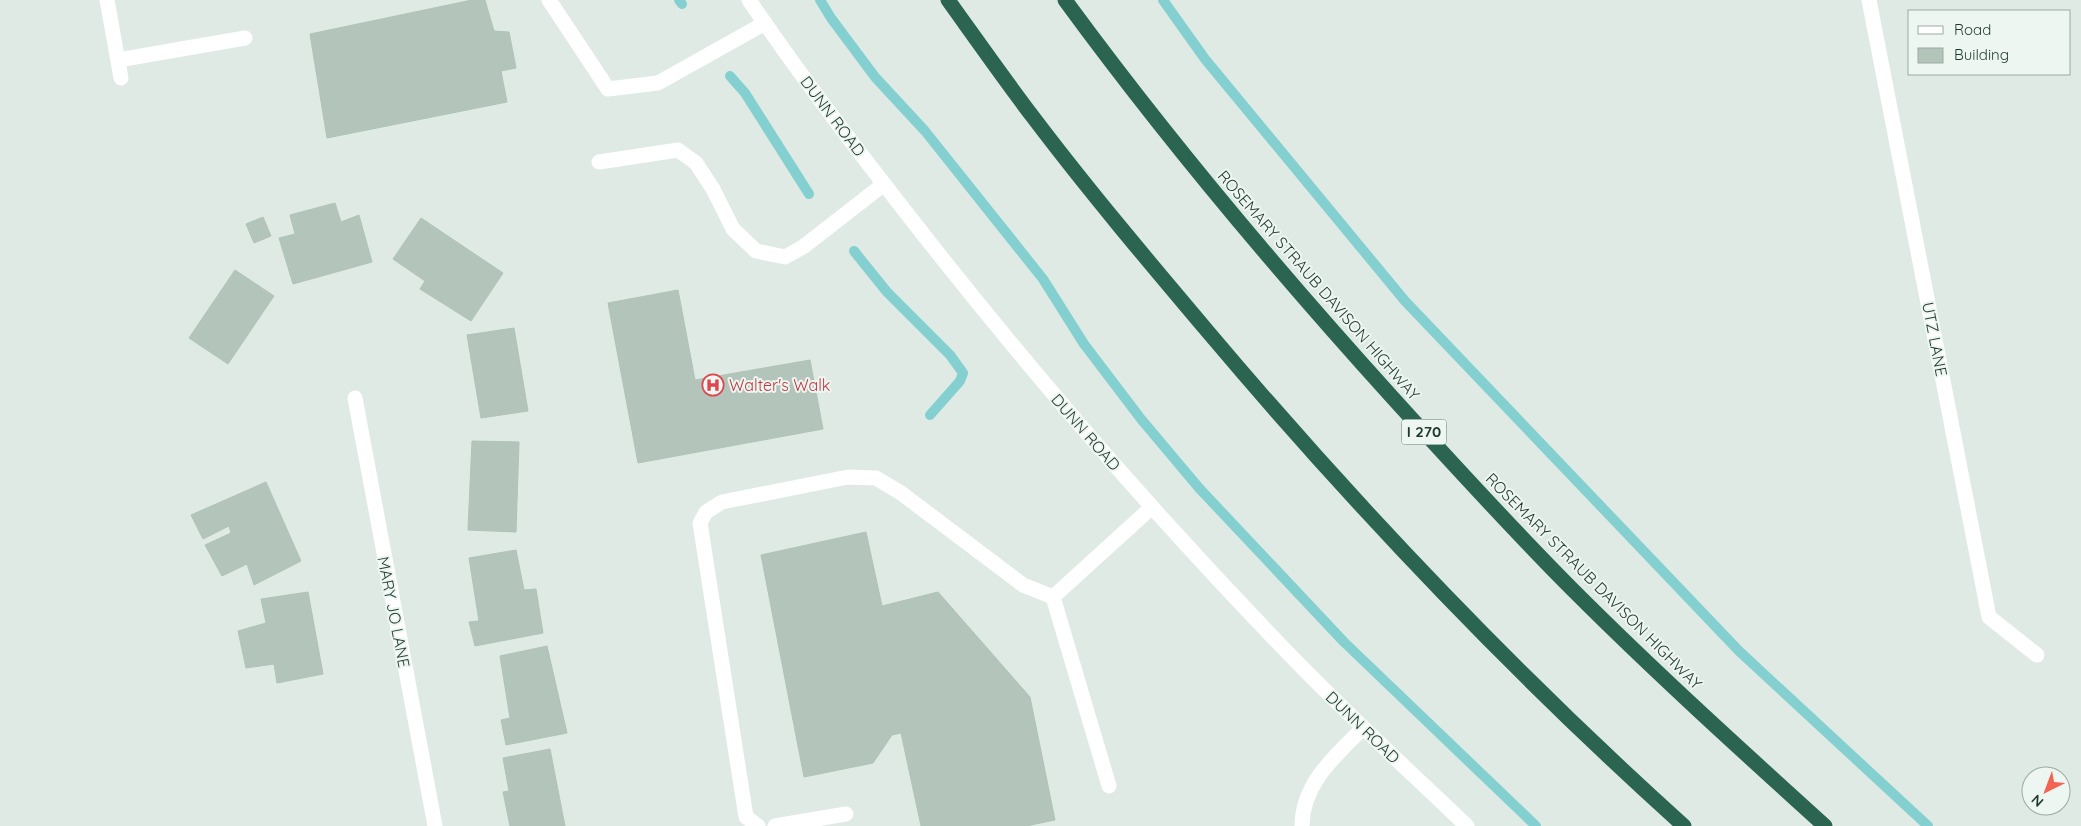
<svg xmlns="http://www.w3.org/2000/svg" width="2081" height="826" viewBox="0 0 2081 826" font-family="Quicksand,sans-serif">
  <rect width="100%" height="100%" fill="#deeae3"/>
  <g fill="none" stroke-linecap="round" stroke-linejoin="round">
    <g stroke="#84d0d0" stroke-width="10">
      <polyline points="679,0 682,4"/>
      <polyline points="820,0 831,18 875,77 925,131 1043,279 1084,344 1141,419 1199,488 1344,642 1536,826"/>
      <polyline points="1163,0 1205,59 1405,301 1739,651 1928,826"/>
      <polyline points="730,76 745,93 809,194"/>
      <polyline points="854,251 887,292 950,355 963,373 960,381 930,415"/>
    </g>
  </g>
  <g fill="#b3c4bb" stroke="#b0c3b9">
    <polygon points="472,0 485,0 494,31 509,32 516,68 501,71 507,102 327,138 310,34"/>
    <polygon points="335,203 341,222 359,215 372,262 293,284 279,238 295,234 290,215"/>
    <polygon points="263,217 271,236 254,243 246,224"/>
    <polygon points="421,218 503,273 471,321 420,289 425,281 393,259"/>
    <polygon points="235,270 274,296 228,364 189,338"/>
    <polygon points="678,290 695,380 810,360 823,429 638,463 608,303"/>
    <polygon points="514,328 528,411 481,418 467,335"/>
    <polygon points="472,441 519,442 516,532 468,530"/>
    <polygon points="266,482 301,561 254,585 247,564 222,576 205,545 231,533 229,526 203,539 191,515"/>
    <polygon points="866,532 882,606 938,592 1030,697 1055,820 1026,826 921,826 901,733 892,735 873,763 804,777 761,555"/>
    <polygon points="516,550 524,590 536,589 543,633 475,646 469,622 479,621 469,558"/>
    <polygon points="308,592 323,674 277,683 274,664 246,668 238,631 266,623 261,599"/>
    <polygon points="547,646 567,733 506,745 501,720 510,718 500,656"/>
    <polygon points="550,749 565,826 510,826 503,792 509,791 503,758"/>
  </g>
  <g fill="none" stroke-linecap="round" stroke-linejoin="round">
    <g stroke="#fff" stroke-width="15">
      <polyline points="107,0 121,78"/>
      <polyline points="549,0 608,89 658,83 765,23"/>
      <polyline points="118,60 245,38"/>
      <polyline points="599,162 678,150 696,163 713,189 733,229 756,251 785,257 803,247 884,184"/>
      <polyline points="1053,597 1109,786"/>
      <polyline points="758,826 746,817 700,523 706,512 722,502 848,477 876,478 901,493 1023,585 1053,597 1152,507"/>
      <polyline points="775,826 846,814"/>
    </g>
    <g stroke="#fff" stroke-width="15">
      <polyline points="1869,0 1989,617 2037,655"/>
      <polyline points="355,398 435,826"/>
    </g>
    <g stroke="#fff" stroke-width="15">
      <path d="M749 0C806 84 868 164 930 243 1043 386 1162 523 1289 654 1346 713 1407 769 1467 826"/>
      <path d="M1302 826C1302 784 1335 756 1363 728"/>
    </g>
    <g stroke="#2b6551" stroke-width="15">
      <path d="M948 0C976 39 1004 79 1033 117 1089 191 1149 262 1209 333 1356 507 1514 673 1684 826"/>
      <path d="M1065 0C1166 138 1277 270 1392 397 1451 462 1511 528 1574 591 1655 672 1740 749 1825 826"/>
    </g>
  </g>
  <defs>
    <g id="hospital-ring" transform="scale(1.125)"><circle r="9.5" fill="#eef6f1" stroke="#e0444e" stroke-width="1.5"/><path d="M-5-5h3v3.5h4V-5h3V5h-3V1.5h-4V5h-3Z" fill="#e0444e"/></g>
  </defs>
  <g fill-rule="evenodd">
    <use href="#hospital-ring" x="713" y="385"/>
  </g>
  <g text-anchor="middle" stroke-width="4" stroke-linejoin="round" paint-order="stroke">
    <rect fill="#eef6f1" stroke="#5d7268" stroke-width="1" x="1401.5" y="419.5" width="45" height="25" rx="4"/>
    <g font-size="15" font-weight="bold" fill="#1f392e">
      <text x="1424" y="437">I 270</text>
    </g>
    <g font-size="16" fill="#1f392e" stroke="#eef6f1">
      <text transform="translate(833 116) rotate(53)" y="6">DUNN ROAD</text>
      <text transform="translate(1319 285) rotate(49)" y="6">ROSEMARY STRAUB DAVISON HIGHWAY</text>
      <text transform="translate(1935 339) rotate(79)" y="6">UTZ LANE</text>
      <text transform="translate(1086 432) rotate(49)" y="6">DUNN ROAD</text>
      <text transform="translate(1594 581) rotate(45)" y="6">ROSEMARY STRAUB DAVISON HIGHWAY</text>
      <text transform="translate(394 612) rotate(79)" y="6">MARY JO LANE</text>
      <text transform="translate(1363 727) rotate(44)" y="6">DUNN ROAD</text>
    </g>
    <g font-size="16" fill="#be3a42" stroke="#eef6f1" text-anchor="start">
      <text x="729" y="391">Walter's Walk</text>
    </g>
  </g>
  <rect x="1908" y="10" width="162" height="65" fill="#eef6f1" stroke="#9baaa3"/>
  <rect x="1918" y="26" width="25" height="8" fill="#ffffff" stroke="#9baaa3"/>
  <text x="1954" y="35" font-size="15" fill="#1f392e">Road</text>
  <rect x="1918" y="48" width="25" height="15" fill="#b3c4bb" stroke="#9baaa3"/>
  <text x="1954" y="60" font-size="15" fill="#1f392e">Building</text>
  <g transform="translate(2046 791) rotate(222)"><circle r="24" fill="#eef6f1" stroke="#9baaa3"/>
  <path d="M0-4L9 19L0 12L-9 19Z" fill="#f36252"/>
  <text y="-8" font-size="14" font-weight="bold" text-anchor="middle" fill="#1f392e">N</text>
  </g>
</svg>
